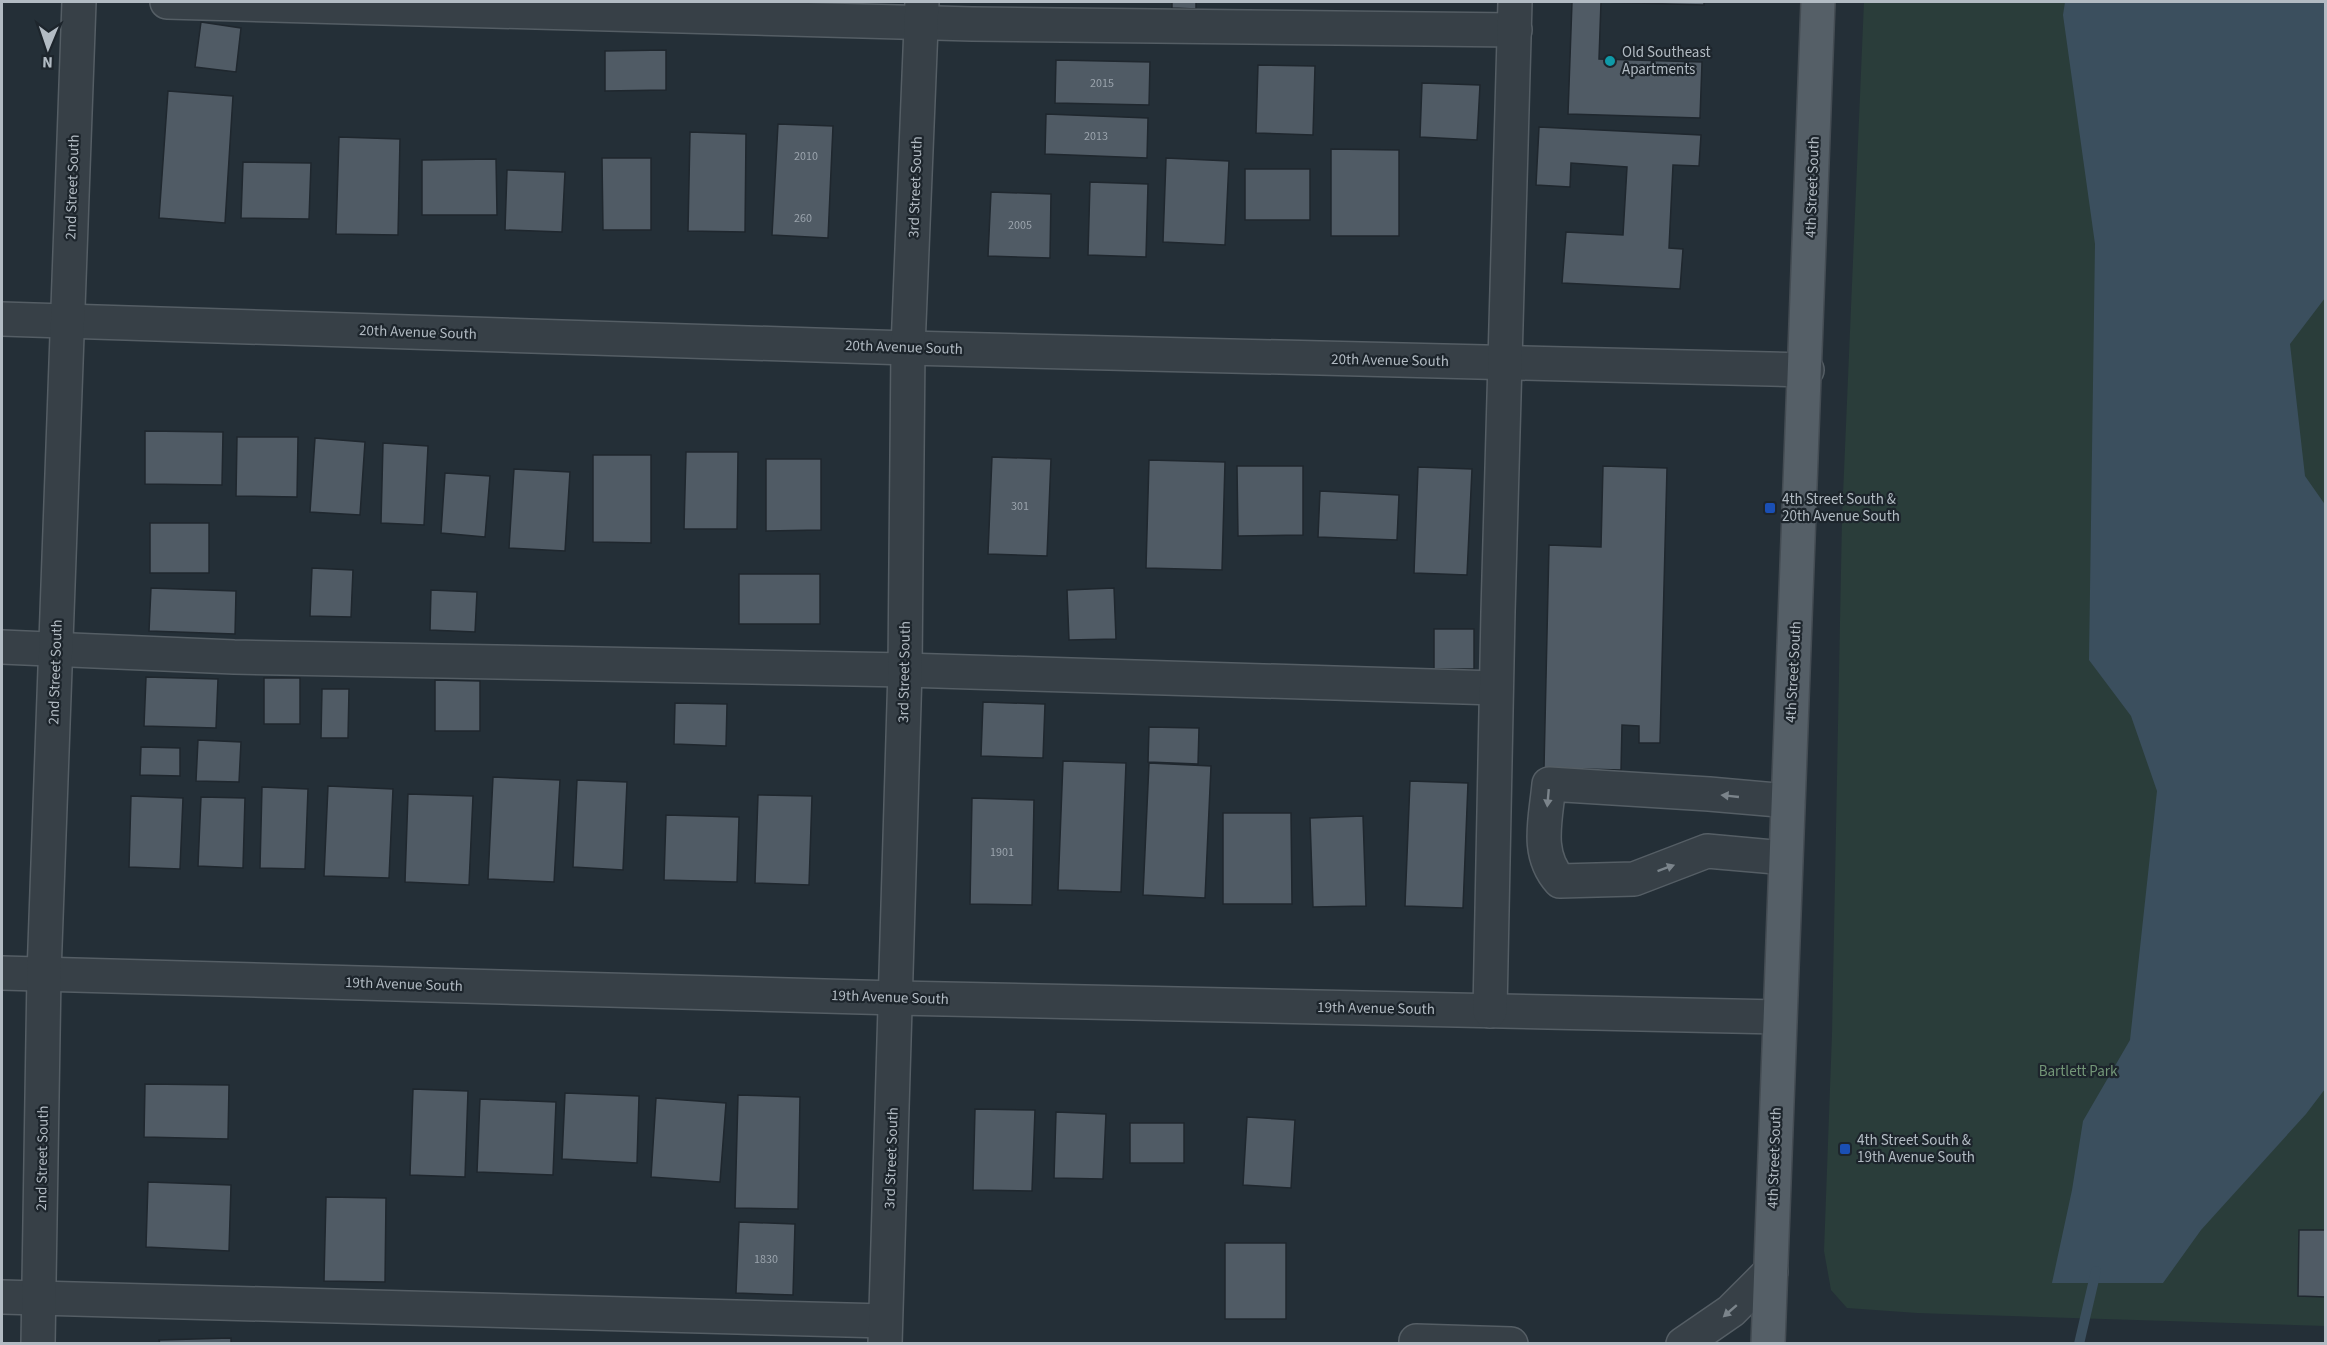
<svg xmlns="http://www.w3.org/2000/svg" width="2327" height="1345" viewBox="0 0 2327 1345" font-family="'Source Sans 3',sans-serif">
  <rect width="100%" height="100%" fill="#242f37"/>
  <polygon fill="#2a3d3a" points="1864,2 2325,2 2325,1326 1917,1313 1847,1308 1831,1290 1824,1251 1832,1034 1842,519"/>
  <polygon fill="#3b4f5e" points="2065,2 2325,2 2325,298 2290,344 2305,476 2326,506 2325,1089 2306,1114 2201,1230 2163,1283 2052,1283 2072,1190 2083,1121 2130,1040 2157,791 2131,716 2089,660 2095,244 2063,15"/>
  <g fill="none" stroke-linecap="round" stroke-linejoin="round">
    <polyline stroke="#3b4f5e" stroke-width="10" points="2079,1344 2096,1271"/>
  </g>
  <g fill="#505b65" stroke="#1f272e" stroke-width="1.5">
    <polygon points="1172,2 1196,2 1196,9 1172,8"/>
    <polygon points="1572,2 1601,2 1599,59 1702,62 1700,118 1568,114"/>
    <polygon points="1602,2 1704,2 1704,5"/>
    <polygon points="201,22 241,28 236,72 195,67"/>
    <polygon points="666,50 666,90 605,91 605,51"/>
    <polygon points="1056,60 1150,62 1149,105 1055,103"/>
    <polygon points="1258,65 1315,66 1313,135 1256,133"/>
    <polygon points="1422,83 1480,85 1477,140 1420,137"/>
    <polygon points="168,91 233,96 225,223 159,218"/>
    <polygon points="1046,114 1148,118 1147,158 1045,154"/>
    <polygon points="778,124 833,126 828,238 772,235"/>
    <polygon points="1539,127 1701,135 1699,166 1673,165 1669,248 1683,249 1680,289 1562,283 1566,232 1623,235 1627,167 1571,163 1570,187 1536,185"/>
    <polygon points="690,132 746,134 745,232 688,231"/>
    <polygon points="339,137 400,139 398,235 336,234"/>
    <polygon points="1331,149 1399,150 1399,236 1331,236"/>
    <polygon points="602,158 651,158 651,230 603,230"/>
    <polygon points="1166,158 1229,161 1225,245 1163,242"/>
    <polygon points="496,159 497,215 422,215 422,160"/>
    <polygon points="243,162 311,163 309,219 241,218"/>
    <rect x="1245" y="169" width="65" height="51"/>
    <polygon points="507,170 565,172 562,232 505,230"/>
    <polygon points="1090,182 1148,184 1146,257 1088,255"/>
    <polygon points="991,192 1051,194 1050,258 988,256"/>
    <polygon points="145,431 223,432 222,485 145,484"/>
    <polygon points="237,437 298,437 297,497 236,496"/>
    <polygon points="315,438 365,442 360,515 310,512"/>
    <polygon points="383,443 428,446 424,525 381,523"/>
    <polygon points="686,452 738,452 737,529 684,529"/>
    <polygon points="593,455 651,455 651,543 593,542"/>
    <polygon points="992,457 1051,459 1047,556 988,554"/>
    <polygon points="766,459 821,459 821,530 766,531"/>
    <polygon points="1149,460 1225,462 1222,570 1146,568"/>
    <polygon points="1237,466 1303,466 1303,535 1238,536"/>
    <polygon points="1603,466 1667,468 1660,743 1639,743 1639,726 1622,725 1621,770 1544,768 1549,545 1601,547"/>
    <polygon points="1418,467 1472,469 1467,575 1414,573"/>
    <polygon points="514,469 570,472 565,551 509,548"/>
    <polygon points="445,473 490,476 485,537 441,533"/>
    <polygon points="1320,491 1399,495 1397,540 1318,537"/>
    <rect x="150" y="523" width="59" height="50"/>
    <polygon points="312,568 353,570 351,617 310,616"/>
    <rect x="739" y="574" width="81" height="50"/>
    <polygon points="151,588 236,591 235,634 149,631"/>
    <polygon points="1114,588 1116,639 1069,640 1067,590"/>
    <polygon points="431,590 477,592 475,632 430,630"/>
    <rect x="1434" y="629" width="40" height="40"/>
    <polygon points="146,677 218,679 216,728 144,726"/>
    <rect x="264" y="678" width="36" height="46"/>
    <polygon points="435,680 480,681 480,731 435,731"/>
    <polygon points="322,689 349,689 348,738 321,738"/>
    <polygon points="983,702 1045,704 1043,758 981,756"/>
    <polygon points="675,703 727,704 726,746 674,744"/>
    <polygon points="1149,727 1199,728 1198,764 1148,762"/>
    <polygon points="198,740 241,742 239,782 196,781"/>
    <polygon points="141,747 180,748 180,776 140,775"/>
    <polygon points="1063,761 1126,763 1121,892 1058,890"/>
    <polygon points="1149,763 1211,766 1205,898 1143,895"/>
    <polygon points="493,777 560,780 554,882 488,879"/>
    <polygon points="577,780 627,782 623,870 573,867"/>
    <polygon points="1410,781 1468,783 1463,908 1405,906"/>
    <polygon points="328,786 393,789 389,878 324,876"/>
    <polygon points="262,787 308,789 305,869 260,868"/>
    <polygon points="408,794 473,796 469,885 405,882"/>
    <polygon points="758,795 812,796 809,885 755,883"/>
    <polygon points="131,796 183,798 180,869 129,867"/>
    <polygon points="201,797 245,798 243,868 198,866"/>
    <polygon points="972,798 1034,800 1032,905 970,904"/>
    <polygon points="1223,813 1291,813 1292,904 1223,904"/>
    <polygon points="666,815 739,817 737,882 664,880"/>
    <polygon points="1363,816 1366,906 1313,907 1310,818"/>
    <polygon points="145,1084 229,1085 228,1139 144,1137"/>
    <polygon points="413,1089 468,1091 465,1177 410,1175"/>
    <polygon points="565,1093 639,1096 637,1163 562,1159"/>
    <polygon points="738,1095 800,1097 798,1209 735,1208"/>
    <polygon points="656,1098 726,1103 720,1182 651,1177"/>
    <polygon points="480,1099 556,1102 553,1175 477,1172"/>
    <polygon points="975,1109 1035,1110 1032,1191 973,1190"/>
    <polygon points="1056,1112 1106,1114 1103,1179 1054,1178"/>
    <polygon points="1247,1117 1295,1120 1291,1188 1243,1185"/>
    <rect x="1130" y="1123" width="54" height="40"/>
    <polygon points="148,1182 231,1185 229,1251 146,1247"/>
    <polygon points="326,1197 386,1198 385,1282 324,1281"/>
    <polygon points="739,1222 795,1224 793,1295 736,1293"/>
    <polygon points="2299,1230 2326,1230 2326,1297 2298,1296"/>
    <rect x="1225" y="1243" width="61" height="76"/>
    <polygon points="231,1338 231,1344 160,1344 159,1340"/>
  </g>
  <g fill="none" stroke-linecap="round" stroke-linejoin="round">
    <g stroke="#555e65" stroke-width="36">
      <g id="minor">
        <polyline points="167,2 972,24 1515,30"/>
        <polyline points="2,319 908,348 1807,370"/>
        <polyline points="2,647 234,657 905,670 1496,688"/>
        <path d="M1785 858 1707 851 1634 879 1560 881C1535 853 1546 819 1549 784L1709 794 1788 801"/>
        <polyline points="2,973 897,998 1779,1017"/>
        <polyline points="1490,1011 1498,612 1515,2"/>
        <polyline points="2,1297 885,1321"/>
        <polyline points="1416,1341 1511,1344"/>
        <polyline points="38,1344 44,974 79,2"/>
        <polyline points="885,1344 905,670 908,348 922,2"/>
        <polyline points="1683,1344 1731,1311 1771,1271"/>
      </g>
    </g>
    <g stroke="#444c53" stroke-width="36">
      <polyline id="major" points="1768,1344 1818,2"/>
    </g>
    <use href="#minor" stroke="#374047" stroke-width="33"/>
    <use href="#major" stroke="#555f67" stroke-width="33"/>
  </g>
  <defs><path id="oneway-solid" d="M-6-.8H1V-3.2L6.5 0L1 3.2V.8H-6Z" transform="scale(1.5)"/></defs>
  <g fill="#7b848b">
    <use href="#oneway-solid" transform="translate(1730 796) rotate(-174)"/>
    <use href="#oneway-solid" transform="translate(1548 798) rotate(95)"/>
    <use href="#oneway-solid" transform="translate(1666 868) rotate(-20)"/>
    <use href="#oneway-solid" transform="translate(1730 1311) rotate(139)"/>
  </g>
  <circle fill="#0f9aa8" stroke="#1d252c" stroke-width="2" cx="1610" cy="61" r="6"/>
  <g fill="#1a4fb4" stroke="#1d252c" stroke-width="2">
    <rect x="1764" y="502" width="12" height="12" rx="3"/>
    <rect x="1839" y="1143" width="12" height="12" rx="3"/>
  </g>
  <g text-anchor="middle" stroke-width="4.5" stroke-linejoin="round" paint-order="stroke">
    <g font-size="12" fill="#9aa3ac">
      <text x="1102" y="87">2015</text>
      <text x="1096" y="140">2013</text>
      <text x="806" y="160">2010</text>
      <text x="803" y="222">260</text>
      <text x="1020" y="229">2005</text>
      <text x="1020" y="510">301</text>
      <text x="1002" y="856">1901</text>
      <text x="766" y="1263">1830</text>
    </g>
    <g font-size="15" fill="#b2bbc3" stroke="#1d252c" text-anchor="start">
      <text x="1622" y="57">Old Southeast<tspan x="1622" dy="17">Apartments</tspan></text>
      <text x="1782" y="504">4th Street South &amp;<tspan x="1782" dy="17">20th Avenue South</tspan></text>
      <text x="1857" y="1145">4th Street South &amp;<tspan x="1857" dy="17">19th Avenue South</tspan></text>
    </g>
    <g font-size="15" fill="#b2bbc3" stroke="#1d252c">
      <text transform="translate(72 187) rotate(-88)" y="5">2nd Street South</text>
      <text transform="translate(915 187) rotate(-88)" y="5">3rd Street South</text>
      <text transform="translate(1812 187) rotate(-88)" y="5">4th Street South</text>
      <text transform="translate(418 332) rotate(2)" y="5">20th Avenue South</text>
      <text transform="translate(904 347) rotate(2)" y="5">20th Avenue South</text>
      <text transform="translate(1390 360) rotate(1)" y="5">20th Avenue South</text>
      <text transform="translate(55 672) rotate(-88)" y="5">2nd Street South</text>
      <text transform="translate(904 672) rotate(-89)" y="5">3rd Street South</text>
      <text transform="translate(1793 672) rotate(-87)" y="5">4th Street South</text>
      <text transform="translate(404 984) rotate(2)" y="5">19th Avenue South</text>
      <text transform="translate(890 997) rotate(2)" y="5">19th Avenue South</text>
      <text transform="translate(1376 1008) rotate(1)" y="5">19th Avenue South</text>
      <text transform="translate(42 1158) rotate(-89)" y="5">2nd Street South</text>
      <text transform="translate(891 1158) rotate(-88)" y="5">3rd Street South</text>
      <text transform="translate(1774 1158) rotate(-88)" y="5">4th Street South</text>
    </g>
    <g font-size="15" fill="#739677" stroke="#1d252c">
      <text x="2078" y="1076">Bartlett Park</text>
    </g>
  </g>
  <rect width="2327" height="1345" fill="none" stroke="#b2bbc3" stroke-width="6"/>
  <g transform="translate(48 48) rotate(182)" stroke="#1d252c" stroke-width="4.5" paint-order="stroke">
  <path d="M0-4.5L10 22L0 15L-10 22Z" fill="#b2bbc3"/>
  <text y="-9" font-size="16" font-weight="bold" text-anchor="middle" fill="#b2bbc3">N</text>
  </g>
</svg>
